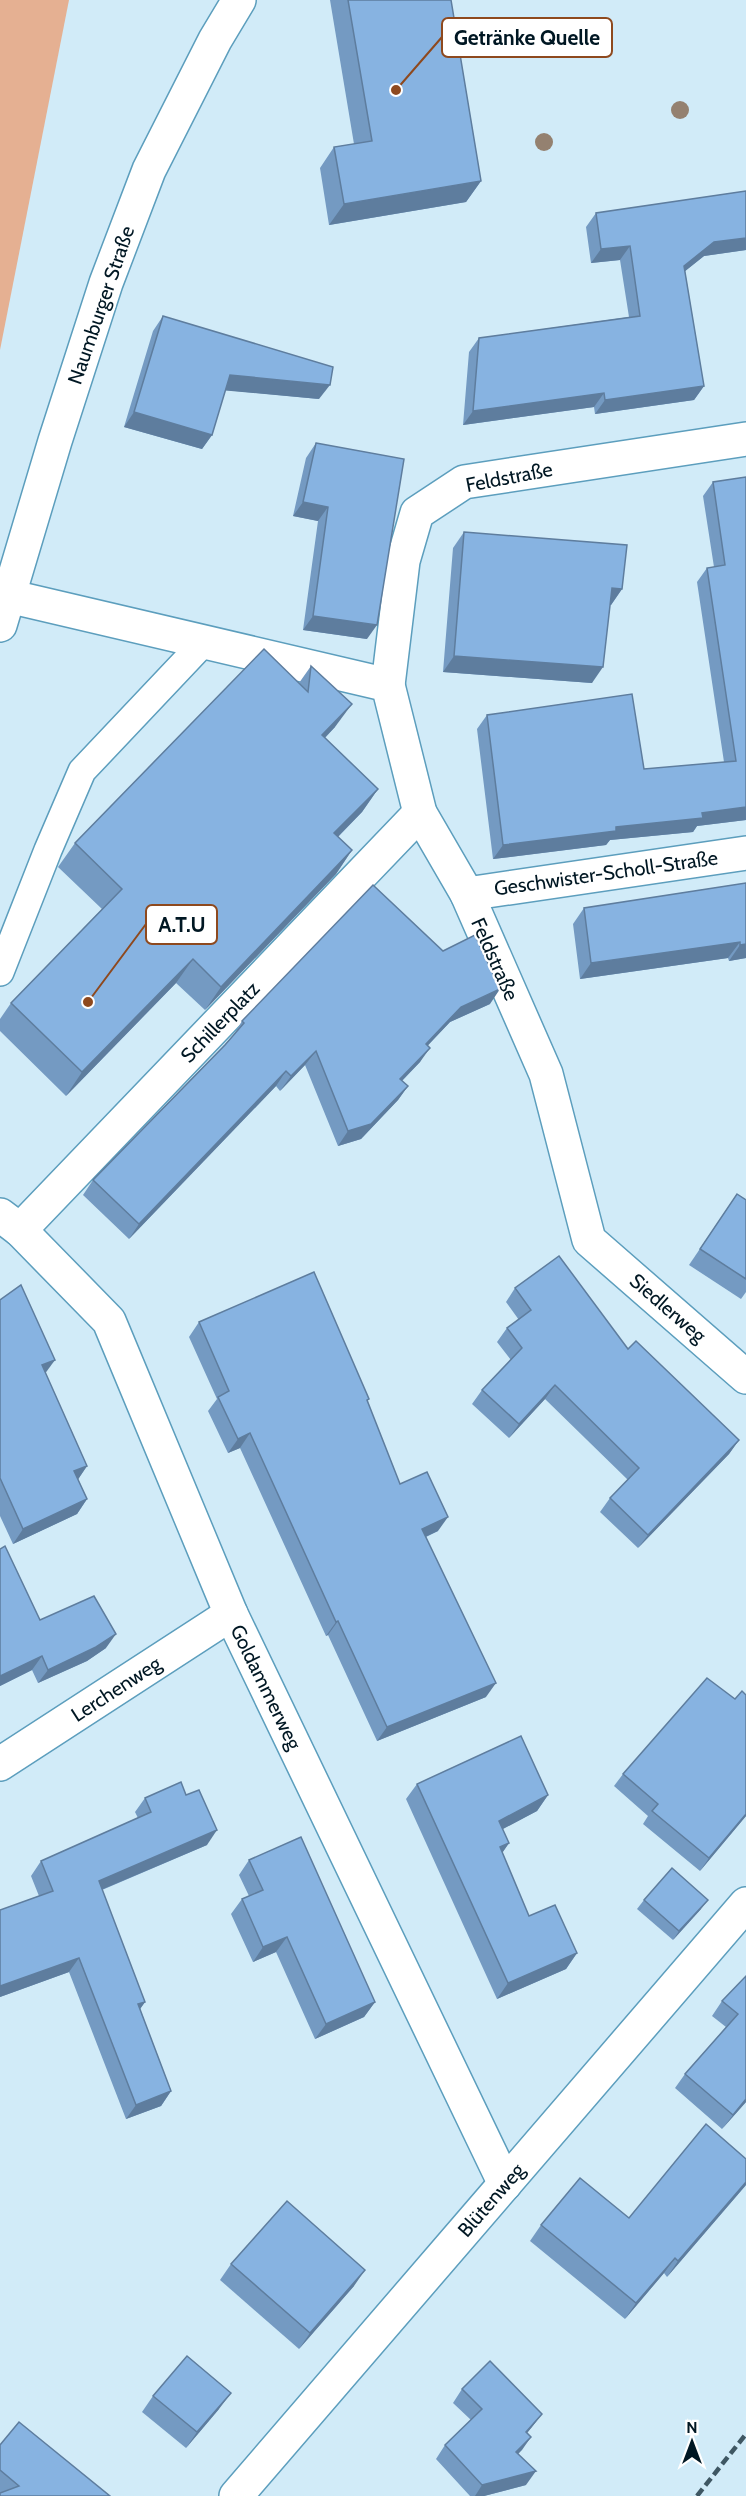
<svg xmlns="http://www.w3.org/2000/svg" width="746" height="2496" viewBox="0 0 746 2496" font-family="Cabin,sans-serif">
  <rect width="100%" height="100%" fill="#d1ebf8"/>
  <polygon fill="#e5b092" points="0,0 69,0 0,350"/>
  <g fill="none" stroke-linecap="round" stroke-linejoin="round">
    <g stroke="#5c9ebd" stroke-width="30">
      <polyline id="service" points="0,972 48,850 82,771 204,642"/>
    </g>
    <g stroke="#5c9ebd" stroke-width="36">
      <g id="minor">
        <polyline points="8,596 388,685 420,813 467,894 546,1074 589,1240 746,1377"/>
        <polyline points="388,685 403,561 417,513 464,482 746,439"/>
        <polyline points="467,894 746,853"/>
        <polyline points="0,1215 20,1230 109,1321 231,1614 505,2184"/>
        <polyline points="20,1230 420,813"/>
        <polyline points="0,1764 231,1614"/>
        <polyline points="236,2496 746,1904"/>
      </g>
    </g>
    <g stroke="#5c9ebd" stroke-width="36">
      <polyline id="tertiary" points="0,625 55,441 106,283 149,170 215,40 239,0"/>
    </g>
    <use href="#service" stroke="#fff" stroke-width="27"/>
    <use href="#minor" stroke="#fff" stroke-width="33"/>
    <use href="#tertiary" stroke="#fff" stroke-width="33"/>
    <polyline stroke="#3f5763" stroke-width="4.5" stroke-dasharray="9 4.5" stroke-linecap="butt" points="697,2496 746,2434"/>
  </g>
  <g fill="#948170">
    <circle cx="680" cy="110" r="9"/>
    <circle cx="544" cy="142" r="9"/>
  </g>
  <g fill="#749ac2">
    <polygon points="330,0 451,0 481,181 466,202 329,225 320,168 334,147 354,144"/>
    <polygon points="746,191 746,250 704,256 685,271 704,386 694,400 595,414 594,407 463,425 469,352 479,338 629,317 620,260 591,263 586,227 596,213"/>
    <polygon points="163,316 319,399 225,390 212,435 202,449 124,427 153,331"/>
    <polygon points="316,443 367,639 303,630 318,521 293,516 306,458"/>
    <polygon points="746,477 746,820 697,826 693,832 610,840 606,845 493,859 477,729 487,715 644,769 724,762 697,582 707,568 714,567 703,496 713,482"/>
    <polygon points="464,532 622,589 611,605 610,605 592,683 443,672 453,548"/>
    <polygon points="311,666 335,727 325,738 378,789 362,812 338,837 352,850 336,874 205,1010 176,983 66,1096 0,1031 0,1019 11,1003 102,909 58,867 75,843 299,683"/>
    <polygon points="746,883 746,958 729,961 728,958 580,979 573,924 584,908"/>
    <polygon points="490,1004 450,1022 428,1045 420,1062 402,1081 408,1086 398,1100 361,1139 338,1146 305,1065 280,1091 276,1086 129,1239 83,1195 93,1180 233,1036 242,1021"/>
    <polygon points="737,1194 746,1200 746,1292 741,1299 689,1265"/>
    <polygon points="515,1288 628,1349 739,1440 729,1454 638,1548 600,1512 610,1498 628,1480 545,1399 509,1438 472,1404 482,1390 511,1360 497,1342 507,1328 519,1320 506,1302"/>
    <polygon points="0,1300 45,1373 87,1466 78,1479 87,1499 77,1514 13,1544 0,1516"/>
    <polygon points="199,1322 367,1402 400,1484 438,1531 426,1537 486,1697 377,1741 328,1635 326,1636 240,1448 228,1453 208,1411 217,1399 189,1337"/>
    <polygon points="0,1549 40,1620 106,1648 87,1661 38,1683 32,1670 0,1686"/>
    <polygon points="623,1774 746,1816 700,1871 643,1824 648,1816 614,1786"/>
    <polygon points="417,1784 548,1795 537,1811 502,1829 509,1843 502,1853 529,1916 577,1953 566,1969 497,1999 406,1799"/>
    <polygon points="145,1798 207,1845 102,1890 145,2002 140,2009 171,2091 161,2106 126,2119 69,1972 0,1997 0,1910 39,1896 31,1876 41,1861 138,1818 135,1812"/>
    <polygon points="249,1860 375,2002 364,2017 315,2039 276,1952 253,1962 231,1914 242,1899 249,1896 239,1875"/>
    <polygon points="644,1900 701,1909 673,1940 637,1909"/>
    <polygon points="746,1976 746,2102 722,2129 675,2088 685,2074 726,2027 712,2016 722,2001"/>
    <polygon points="746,2185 667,2277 664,2273 625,2319 530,2241 541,2225 629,2218"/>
    <polygon points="231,2264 354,2286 299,2349 220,2280"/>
    <polygon points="462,2389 542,2414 527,2433 531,2437 518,2454 526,2485 484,2496 470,2496 436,2459 445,2445 471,2420 453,2403"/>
    <polygon points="153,2396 219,2409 186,2448 142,2412"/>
    <polygon points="0,2445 110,2496 0,2496"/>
  </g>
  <g fill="#5e7d9e">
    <polygon points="481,181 466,202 329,225 344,204"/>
    <polygon points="746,238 746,250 704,256 674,280 684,266 714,242"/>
    <polygon points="630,246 620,260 591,263 601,249"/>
    <polygon points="230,375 330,385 319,399 220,390"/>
    <polygon points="704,386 694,400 595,414 605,400"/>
    <polygon points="604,393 594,407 463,425 473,411"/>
    <polygon points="134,412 212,435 202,449 124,427"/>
    <polygon points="303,502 328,507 318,521 293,516"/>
    <polygon points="612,588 622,589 611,605 601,604"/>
    <polygon points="313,616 377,625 367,639 303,630"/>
    <polygon points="454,656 603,667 592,683 443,672"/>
    <polygon points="352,704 335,727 305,758 322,735"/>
    <polygon points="378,789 362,812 318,857 334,833"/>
    <polygon points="746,807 746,820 697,826 693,832 610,840 606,845 493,859 503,845 702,813"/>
    <polygon points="352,850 336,874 205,1010 221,987"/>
    <polygon points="740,942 728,958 580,979 591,963"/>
    <polygon points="746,944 746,958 729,961 740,945"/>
    <polygon points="193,959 176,983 66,1096 82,1072"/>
    <polygon points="500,989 490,1004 450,1022 416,1058 426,1044 461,1007"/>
    <polygon points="430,1048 420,1062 390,1093 400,1079"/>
    <polygon points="316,1051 305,1065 280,1091 291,1076"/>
    <polygon points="286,1071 276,1086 129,1239 139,1224"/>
    <polygon points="408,1086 398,1100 361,1139 338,1146 348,1131"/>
    <polygon points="55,1360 44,1375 42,1365"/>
    <polygon points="555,1385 545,1399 509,1438 519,1424"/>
    <polygon points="250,1433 240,1448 228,1453 238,1439"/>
    <polygon points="739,1440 729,1454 638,1548 648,1535"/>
    <polygon points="87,1466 77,1481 74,1471"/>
    <polygon points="87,1499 77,1514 13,1544 23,1529"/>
    <polygon points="448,1517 438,1531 412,1543 422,1529"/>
    <polygon points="338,1621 328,1635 326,1636 336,1622"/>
    <polygon points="116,1634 106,1648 87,1661 38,1683 48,1670"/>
    <polygon points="42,1656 32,1670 0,1686 0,1676"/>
    <polygon points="496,1683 486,1697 377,1741 387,1727"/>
    <polygon points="548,1795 537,1811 488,1837 499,1821"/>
    <polygon points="746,1814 746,1816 700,1871 709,1858"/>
    <polygon points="217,1830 207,1845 89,1895 99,1881"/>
    <polygon points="509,1843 498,1859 500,1847"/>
    <polygon points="708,1900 701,1909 673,1940 679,1931"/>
    <polygon points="287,1937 276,1952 253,1962 263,1947"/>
    <polygon points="577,1953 566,1969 497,1999 508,1983"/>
    <polygon points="79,1958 69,1972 0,1997 0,1986"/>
    <polygon points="145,2002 135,2016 138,2004"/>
    <polygon points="375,2002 364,2017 315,2039 326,2024"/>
    <polygon points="171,2091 161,2106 126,2119 136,2105"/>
    <polygon points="746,2099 746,2102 722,2129 733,2115"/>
    <polygon points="746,2182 746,2185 667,2277 678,2261"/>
    <polygon points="675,2258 664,2273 625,2319 636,2303"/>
    <polygon points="365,2270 354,2286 299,2349 310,2333"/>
    <polygon points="231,2393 219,2409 186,2448 197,2432"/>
    <polygon points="542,2414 532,2427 517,2445 526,2432"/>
    <polygon points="531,2437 522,2450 507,2465 516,2452"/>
    <polygon points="536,2471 526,2485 484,2496 475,2496 482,2485"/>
  </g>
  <g fill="#87b3e1" stroke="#5e7d9e" stroke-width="1.5">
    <polygon points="348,0 451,0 481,181 344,204 334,147 372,141"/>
    <polygon points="746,191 746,238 714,242 684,266 704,386 605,400 604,393 473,411 479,338 640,316 630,246 601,249 596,213"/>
    <polygon points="163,316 333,367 330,385 230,375 212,435 134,412"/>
    <polygon points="316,443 404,459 377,625 313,616 328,507 303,502"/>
    <polygon points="746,477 746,807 702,813 703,818 616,827 616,831 503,845 487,715 632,694 644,769 736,761 707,568 725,565 713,482"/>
    <polygon points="464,532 627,545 622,589 612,588 603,667 454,656"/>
    <polygon points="264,649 308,692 311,666 352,704 322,735 378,789 334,833 352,850 221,987 193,959 82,1072 11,1003 122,889 75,843"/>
    <polygon points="746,883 746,944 740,945 740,942 591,963 584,908"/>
    <polygon points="373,885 443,951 475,935 500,989 461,1007 426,1044 430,1048 400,1079 408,1086 371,1124 348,1131 316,1051 291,1076 286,1071 139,1224 93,1180 225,1045 244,1023 242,1021"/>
    <polygon points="737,1194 746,1200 746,1279 700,1249"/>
    <polygon points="559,1256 628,1349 636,1341 739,1440 648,1535 610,1498 639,1468 555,1385 519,1424 482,1390 522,1348 507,1328 531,1310 515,1288"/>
    <polygon points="314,1272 369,1399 367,1400 400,1484 427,1472 448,1517 422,1529 496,1683 387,1727 338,1621 336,1622 250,1433 238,1439 218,1397 229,1391 199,1322"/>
    <polygon points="21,1285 55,1360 42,1365 87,1466 74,1471 87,1499 23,1529 0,1478 0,1300"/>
    <polygon points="5,1546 40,1620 94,1596 116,1634 96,1647 48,1670 42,1656 0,1676 0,1549"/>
    <polygon points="707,1678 735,1699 742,1691 746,1695 746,1814 709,1858 652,1811 658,1804 623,1774"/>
    <polygon points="521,1736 548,1795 499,1821 509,1843 500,1847 529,1916 555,1905 577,1953 508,1983 417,1784"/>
    <polygon points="181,1782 186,1795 199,1790 217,1830 99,1881 145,2002 138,2004 171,2091 136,2105 79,1958 0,1986 0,1910 53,1891 41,1861 151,1812 145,1798"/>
    <polygon points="301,1837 375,2002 326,2024 287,1937 263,1947 242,1899 263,1890 249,1860"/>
    <polygon points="672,1868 708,1900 679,1931 644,1900"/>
    <polygon points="746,1976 746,2099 733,2115 685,2074 738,2014 722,2001"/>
    <polygon points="706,2124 746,2159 746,2182 678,2261 675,2258 636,2303 541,2225 580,2178 629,2218"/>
    <polygon points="287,2201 365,2270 310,2333 231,2264"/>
    <polygon points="187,2356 231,2393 197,2432 153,2396"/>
    <polygon points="490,2361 542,2414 526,2432 531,2437 516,2452 536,2471 482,2485 445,2445 482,2409 462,2389"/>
    <polygon points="19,2422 110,2496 0,2496 0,2493 19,2486 0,2470 0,2445"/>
  </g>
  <g text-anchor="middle" stroke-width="4.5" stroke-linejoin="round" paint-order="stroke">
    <g font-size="20" fill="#001723" stroke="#fff">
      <text transform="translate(101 305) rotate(-71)" y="7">Naumburger Straße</text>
      <text transform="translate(509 477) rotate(-11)" y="7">Feldstraße</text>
      <text transform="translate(606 873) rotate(-8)" y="7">Geschwister-Scholl-Straße</text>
      <text transform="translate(495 959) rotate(66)" y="7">Feldstraße</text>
      <text transform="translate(220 1022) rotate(-46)" y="7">Schillerplatz</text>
      <text transform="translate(668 1308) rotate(41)" y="7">Siedlerweg</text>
      <text transform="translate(266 1687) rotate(64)" y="7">Goldammerweg</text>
      <text transform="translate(116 1689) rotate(-33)" y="7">Lerchenweg</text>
      <text transform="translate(491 2200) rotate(-49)" y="7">Blütenweg</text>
    </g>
  </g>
  <path fill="none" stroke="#8e491e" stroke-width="2" d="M396 90L442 37M88 1002L146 924"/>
  <g fill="#8e491e" stroke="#fff" stroke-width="2">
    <circle cx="396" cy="90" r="6"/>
    <circle cx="88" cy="1002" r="6"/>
  </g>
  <g fill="#fff" stroke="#8e491e" stroke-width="2">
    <rect x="442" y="18" width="170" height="39" rx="6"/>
    <rect x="146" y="905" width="71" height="39" rx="6"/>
  </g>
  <g font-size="21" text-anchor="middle" font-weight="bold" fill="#001723">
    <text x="527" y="45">Getränke Quelle</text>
    <text x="182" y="932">A.T.U</text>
  </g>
  <g transform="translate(692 2442)" stroke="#ffffff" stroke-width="4.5" paint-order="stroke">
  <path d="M0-4.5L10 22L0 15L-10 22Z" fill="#001723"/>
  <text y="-9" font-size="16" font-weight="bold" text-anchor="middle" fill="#001723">N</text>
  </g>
</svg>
